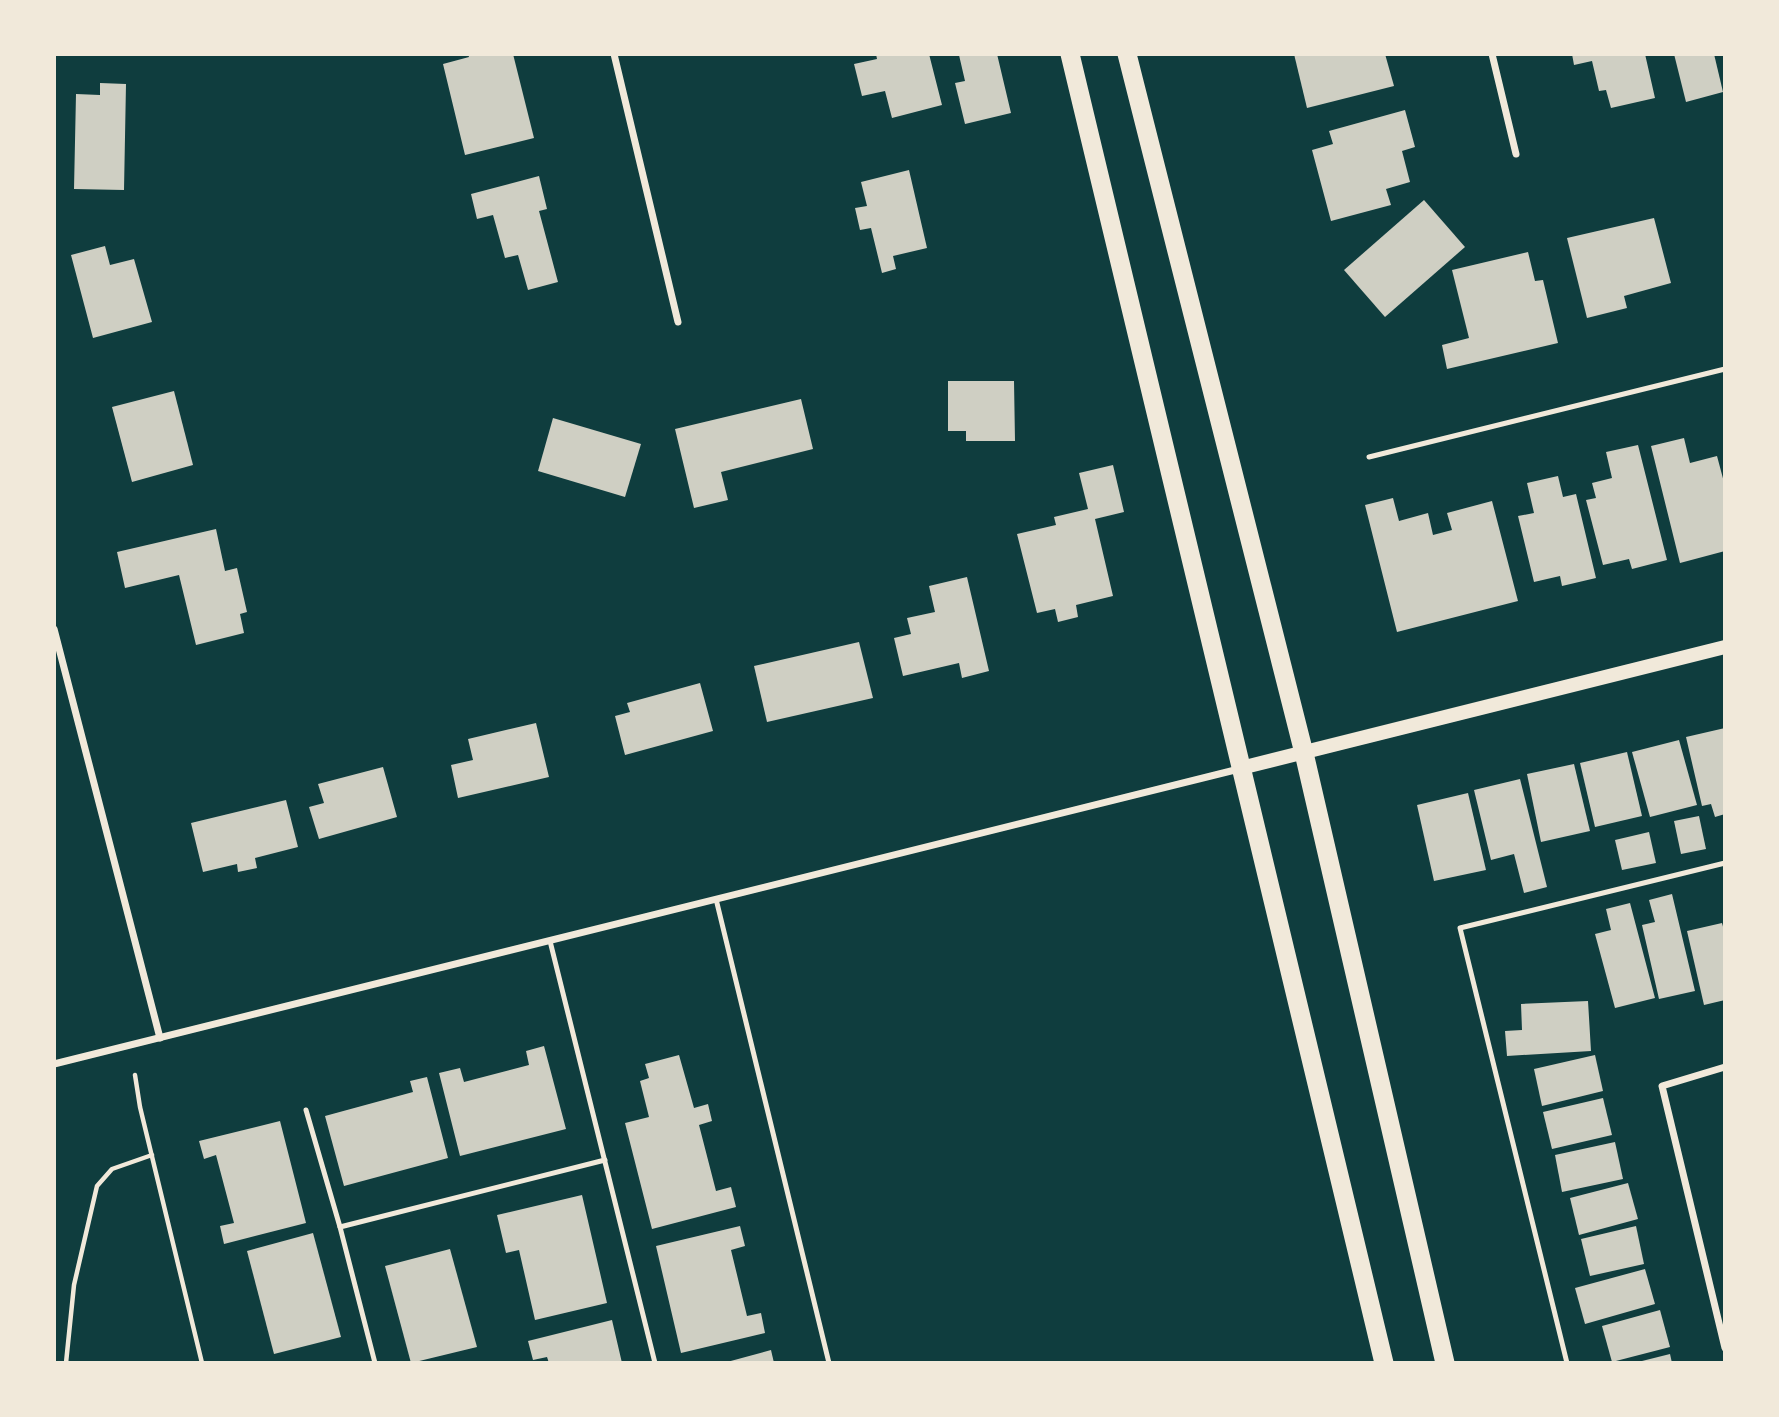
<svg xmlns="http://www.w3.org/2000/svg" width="1779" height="1417" viewBox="0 0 1779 1417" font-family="Inter,sans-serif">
  <rect width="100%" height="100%" fill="#0f3d3e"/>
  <g fill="#cfcfc3">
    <polygon points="468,54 513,54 534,138 465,155 443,64 469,57"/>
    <polygon points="876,54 929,54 942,105 892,118 885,91 862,96 854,64 877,59"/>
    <polygon points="961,54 997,54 1011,113 965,124 955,83 965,81 959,55"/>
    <polygon points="1294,54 1385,54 1394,86 1307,108"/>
    <polygon points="1572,54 1645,54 1655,98 1611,108 1606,90 1599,91 1592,61 1574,65"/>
    <polygon points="1674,54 1714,54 1723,92 1686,102"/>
    <polygon points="100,83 126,84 124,190 74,189 76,94 100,95"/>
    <polygon points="1405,110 1415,147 1402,151 1410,182 1386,189 1391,205 1331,221 1312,150 1333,144 1329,131"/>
    <polygon points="909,170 927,248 893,256 896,269 882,273 871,228 860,230 855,208 867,206 861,182"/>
    <polygon points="539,176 547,209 539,211 558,282 528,290 518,255 505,258 493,215 477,219 471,194"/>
    <polygon points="1424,200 1465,247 1385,317 1344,270"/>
    <polygon points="1654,218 1671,283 1624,296 1627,308 1587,318 1567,238"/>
    <polygon points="105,246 110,265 134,259 152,322 93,338 71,255"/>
    <polygon points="1528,252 1535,281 1543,280 1558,343 1447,369 1442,345 1469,338 1452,270"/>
    <polygon points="948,381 1014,381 1015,441 966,441 966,431 948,431"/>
    <polygon points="174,391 193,465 132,482 112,407"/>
    <polygon points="801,399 813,449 721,472 728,500 694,508 675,429"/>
    <polygon points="553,418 641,444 625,497 538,471"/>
    <polygon points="1684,438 1690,463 1717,456 1725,486 1725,551 1680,563 1651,446"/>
    <polygon points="1638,445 1667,560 1632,569 1629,559 1603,565 1586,500 1596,498 1592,483 1612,478 1606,452"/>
    <polygon points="1113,465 1124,512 1095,519 1113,596 1076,605 1078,617 1058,622 1055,609 1037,613 1017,534 1056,525 1054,517 1088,509 1079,473"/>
    <polygon points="1558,476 1563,497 1576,494 1596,578 1562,586 1560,576 1534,582 1518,516 1534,513 1527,483"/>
    <polygon points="1393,498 1399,521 1428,513 1433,535 1452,530 1447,513 1492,501 1518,601 1397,632 1365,505"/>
    <polygon points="216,529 225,571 237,568 247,612 240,614 244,633 196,645 179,575 125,588 117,552"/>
    <polygon points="967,577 989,671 962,678 959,663 903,676 894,638 911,634 907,618 935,612 929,586"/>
    <polygon points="859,642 873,698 767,722 754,666"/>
    <polygon points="700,683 713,731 625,755 615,716 630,712 627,703"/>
    <polygon points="536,723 549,777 458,798 451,765 473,760 468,739"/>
    <polygon points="1725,728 1725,814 1715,817 1711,804 1702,806 1686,737"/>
    <polygon points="1679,740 1697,805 1650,817 1632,752"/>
    <polygon points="1627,752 1642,816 1595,827 1580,763"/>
    <polygon points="1574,764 1590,831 1541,842 1527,774"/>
    <polygon points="383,767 397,817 319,839 309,807 324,803 318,784"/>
    <polygon points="1520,779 1547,887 1524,893 1514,854 1491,860 1474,790"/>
    <polygon points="1468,793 1486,870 1434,881 1417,805"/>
    <polygon points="286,800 298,847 255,858 257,868 238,872 237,864 203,872 191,823"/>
    <polygon points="1699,816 1706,849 1681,854 1674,821"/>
    <polygon points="1649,832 1656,863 1622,870 1615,840"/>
    <polygon points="1672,894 1695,991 1659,999 1642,925 1655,922 1649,900"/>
    <polygon points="1630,903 1655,998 1615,1008 1595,934 1611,930 1606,909"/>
    <polygon points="1722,923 1725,934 1725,1000 1704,1005 1687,931"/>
    <polygon points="1588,1001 1591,1051 1507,1056 1505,1031 1522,1030 1521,1004"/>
    <polygon points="544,1046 566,1129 460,1156 439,1073 460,1068 464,1082 529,1065 526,1051"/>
    <polygon points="679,1055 694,1108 708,1104 712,1121 699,1125 716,1191 731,1187 736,1207 652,1229 625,1123 649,1117 640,1081 649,1078 645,1064"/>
    <polygon points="1595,1055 1603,1091 1542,1106 1534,1069"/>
    <polygon points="427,1077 448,1158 344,1186 325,1116 413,1092 410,1081"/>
    <polygon points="1603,1098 1612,1135 1552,1149 1543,1112"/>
    <polygon points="280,1121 306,1223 224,1244 220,1226 234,1223 216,1155 204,1159 199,1141"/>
    <polygon points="1615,1142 1623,1179 1562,1192 1555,1155"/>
    <polygon points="1628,1183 1638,1219 1579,1235 1570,1198"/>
    <polygon points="582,1195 607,1303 535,1320 519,1250 506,1253 497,1215"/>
    <polygon points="740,1226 745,1246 731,1250 747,1316 761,1313 765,1333 681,1353 656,1246"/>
    <polygon points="1636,1226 1644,1264 1590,1276 1581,1239"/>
    <polygon points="313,1233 341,1337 274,1354 247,1251"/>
    <polygon points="450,1249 477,1347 411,1363 385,1266"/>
    <polygon points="1645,1269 1655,1304 1585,1324 1575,1288"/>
    <polygon points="1660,1310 1670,1347 1612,1362 1602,1326"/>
    <polygon points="612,1320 622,1363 549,1363 547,1357 533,1360 528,1341"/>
    <polygon points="771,1350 774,1363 727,1363 727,1362"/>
    <polygon points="1670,1354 1672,1363 1638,1363 1638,1362"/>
  </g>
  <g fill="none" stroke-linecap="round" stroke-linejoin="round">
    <g stroke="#f1e9da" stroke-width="4.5">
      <polyline points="135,1075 140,1107 202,1363"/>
      <polyline points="66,1363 74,1285 97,1186 112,1169 152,1155"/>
    </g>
    <g stroke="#f1e9da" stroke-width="5">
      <polyline points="1369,457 1725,369"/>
      <polyline points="716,899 829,1363"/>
      <polyline points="550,941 655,1363"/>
      <polyline points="306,1110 340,1227 375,1363"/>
      <polyline points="340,1227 605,1160"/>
      <polyline points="1567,1363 1460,928 1725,863"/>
    </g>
    <g stroke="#f1e9da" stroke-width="7">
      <polyline points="614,54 678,322"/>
      <polyline points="1492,54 1516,154"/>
      <polyline points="54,629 160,1038"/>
      <polyline points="54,1064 1239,769"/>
      <polyline points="1725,1067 1662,1086 1725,1348"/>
    </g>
    <polyline stroke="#f1e9da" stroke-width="14" points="1241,768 1725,647"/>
    <g stroke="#f1e9da" stroke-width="19">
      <polyline points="1070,54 1384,1363"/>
      <polyline points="1127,54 1304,753 1445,1363"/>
    </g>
  </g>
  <rect width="1779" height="1417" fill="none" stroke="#f1e9da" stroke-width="112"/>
</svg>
